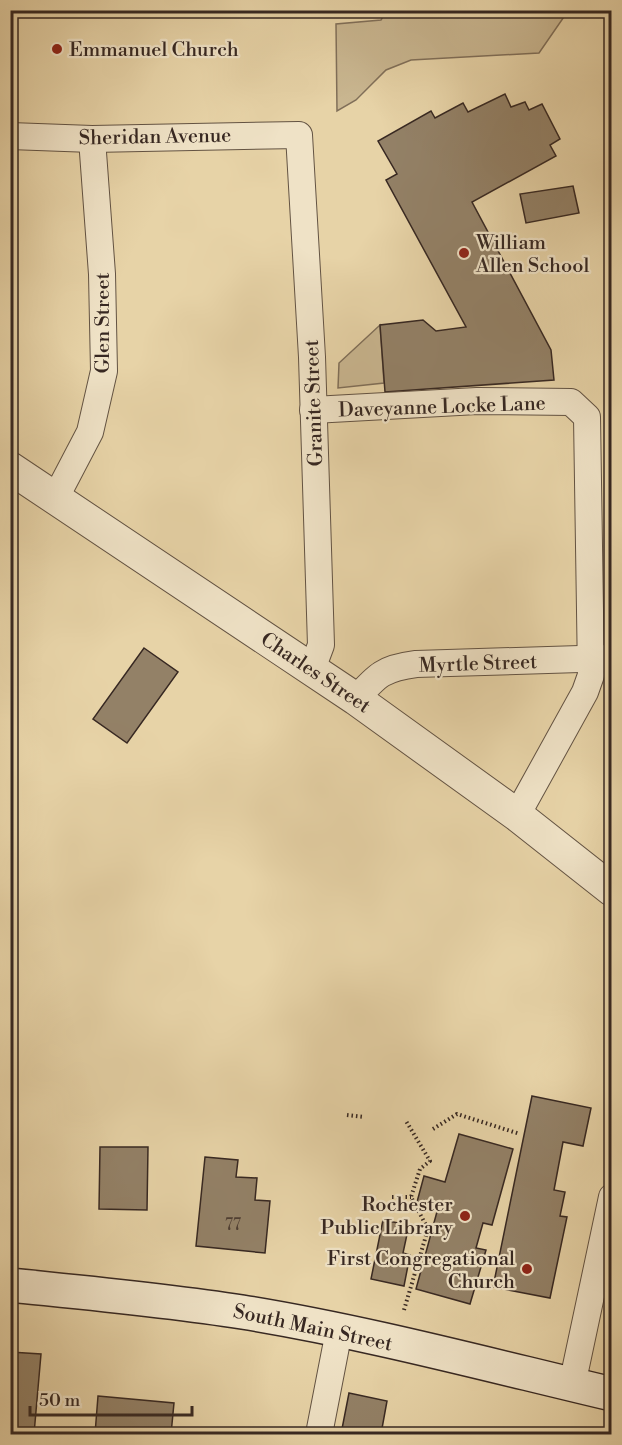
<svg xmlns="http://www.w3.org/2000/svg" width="622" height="1445" viewBox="0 0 622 1445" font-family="'Libre Bodoni',serif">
  <rect width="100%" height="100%" fill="#e7d3a7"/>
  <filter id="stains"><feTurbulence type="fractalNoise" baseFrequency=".00333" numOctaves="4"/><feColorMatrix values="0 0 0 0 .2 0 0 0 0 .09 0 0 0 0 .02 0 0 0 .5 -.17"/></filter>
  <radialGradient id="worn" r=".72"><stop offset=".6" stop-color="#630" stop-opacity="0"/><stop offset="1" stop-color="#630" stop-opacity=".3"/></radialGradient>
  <g fill="#c9b690" stroke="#806f59" stroke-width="1.5">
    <polygon points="387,10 568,10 568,11 539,53 411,60 386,70 356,100 337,111 336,24 381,20"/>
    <polygon points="380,325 384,383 338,388 339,363"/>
  </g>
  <g fill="#938167" stroke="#372822" stroke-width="1.5">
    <polygon points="505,94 511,107 525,102 529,110 542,104 560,139 550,145 556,156 472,202 551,350 554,380 385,392 380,325 423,320 436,331 466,327 386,180 397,174 378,141 431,111 435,118 463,103 468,112"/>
    <polygon points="573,186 579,213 526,223 520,194"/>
    <polygon points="144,648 178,672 127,743 93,719"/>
    <polygon points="532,1096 591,1108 583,1146 563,1142 554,1190 565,1192 560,1216 567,1217 550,1298 493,1287"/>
    <polygon points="459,1134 513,1149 492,1225 483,1223 476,1248 486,1250 470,1304 416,1289 438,1208 417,1202 424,1176 445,1182"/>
    <polygon points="100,1147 148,1147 147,1210 99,1209"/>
    <polygon points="205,1157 238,1160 236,1177 257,1178 255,1200 270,1201 265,1253 196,1246"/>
    <polygon points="383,1220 409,1225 403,1253 410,1255 404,1286 371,1279"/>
    <polygon points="10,1352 41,1354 34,1434 10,1434"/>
    <polygon points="349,1393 387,1401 381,1434 341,1434"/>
    <polygon points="98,1396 174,1403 171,1434 95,1434"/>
  </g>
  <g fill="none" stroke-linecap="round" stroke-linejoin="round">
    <g stroke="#635343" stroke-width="28">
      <g id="minor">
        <polyline points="10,136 92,139 299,135 312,357 321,645 312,669"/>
        <polyline points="313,410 477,401 571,402 587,417 591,675 585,692 517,815"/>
        <polyline points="56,497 90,432 104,371 102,274 92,139"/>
        <path d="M356 699C377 675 384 668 416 664L612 658"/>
        <polyline points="572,1385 612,1197"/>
        <polyline points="319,1434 339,1331"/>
      </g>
    </g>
    <g stroke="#635343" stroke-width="34">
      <polyline id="tertiary" points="10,468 356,699 517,815 612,890"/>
    </g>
    <g stroke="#372822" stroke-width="36">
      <path id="secondary" d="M10 1285C88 1293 165 1300 242 1312 366 1332 489 1365 612 1394"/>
    </g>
    <g stroke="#372822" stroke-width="4" stroke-dasharray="1.5 3" stroke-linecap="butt">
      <polyline points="347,1115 364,1117"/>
      <polyline points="433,1129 457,1114 520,1134"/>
      <polyline points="392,1197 411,1197"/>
      <polyline points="404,1310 428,1229 411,1197 420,1169 430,1161 406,1121"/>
    </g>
    <use href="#minor" stroke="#efe2c6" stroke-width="26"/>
    <use href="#tertiary" stroke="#efe2c6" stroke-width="32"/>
    <use href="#secondary" stroke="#efe2c6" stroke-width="33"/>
  </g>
  <g fill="#8f2418" stroke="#efe2c6" stroke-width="2">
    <circle cx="57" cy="49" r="6"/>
    <circle cx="464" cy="253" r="6"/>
    <circle cx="465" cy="1216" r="6"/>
    <circle cx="527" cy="1269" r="6"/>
  </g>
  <g text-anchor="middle" stroke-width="4.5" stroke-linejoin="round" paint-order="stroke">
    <g font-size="16" fill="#4e3e33">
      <text x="233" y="1230">77</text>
    </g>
    <g font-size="20" fill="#372822" stroke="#efe2c6" text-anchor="start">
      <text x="69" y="56">Emmanuel Church</text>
      <text x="476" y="249">William<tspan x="476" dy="23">Allen School</tspan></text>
      <text x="453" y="1211" text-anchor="end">Rochester<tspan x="453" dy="23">Public Library</tspan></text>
      <text x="515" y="1265" text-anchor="end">First Congregational<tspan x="515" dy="23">Church</tspan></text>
    </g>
    <g font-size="20" fill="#372822" stroke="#efe2c6">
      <text transform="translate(155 136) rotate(-1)" y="7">Sheridan Avenue</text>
      <text transform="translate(102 323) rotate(-90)" y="7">Glen Street</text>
      <text transform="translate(313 403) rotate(-92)" y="7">Granite Street</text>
      <text transform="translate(442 406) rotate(-2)" y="7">Daveyanne Locke Lane</text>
      <text transform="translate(478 663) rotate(-2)" y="7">Myrtle Street</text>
      <text transform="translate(316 672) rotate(34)" y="7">Charles Street</text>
      <text transform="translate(313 1327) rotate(12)" y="7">South Main Street</text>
    </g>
  </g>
  <rect width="622" height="1445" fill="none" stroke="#e7d3a7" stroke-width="36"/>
  <rect x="12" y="12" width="598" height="1421" fill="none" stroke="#372822" stroke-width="3"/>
  <rect x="18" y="18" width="586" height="1409" fill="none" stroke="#372822" stroke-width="1.5"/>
  <path d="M30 1406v9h162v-9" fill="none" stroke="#372822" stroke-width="3"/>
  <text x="39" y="1406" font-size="18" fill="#372822" stroke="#efe2c6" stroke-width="4.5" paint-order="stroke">50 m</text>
  <rect width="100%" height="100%" filter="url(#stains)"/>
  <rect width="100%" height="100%" fill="url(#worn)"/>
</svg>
